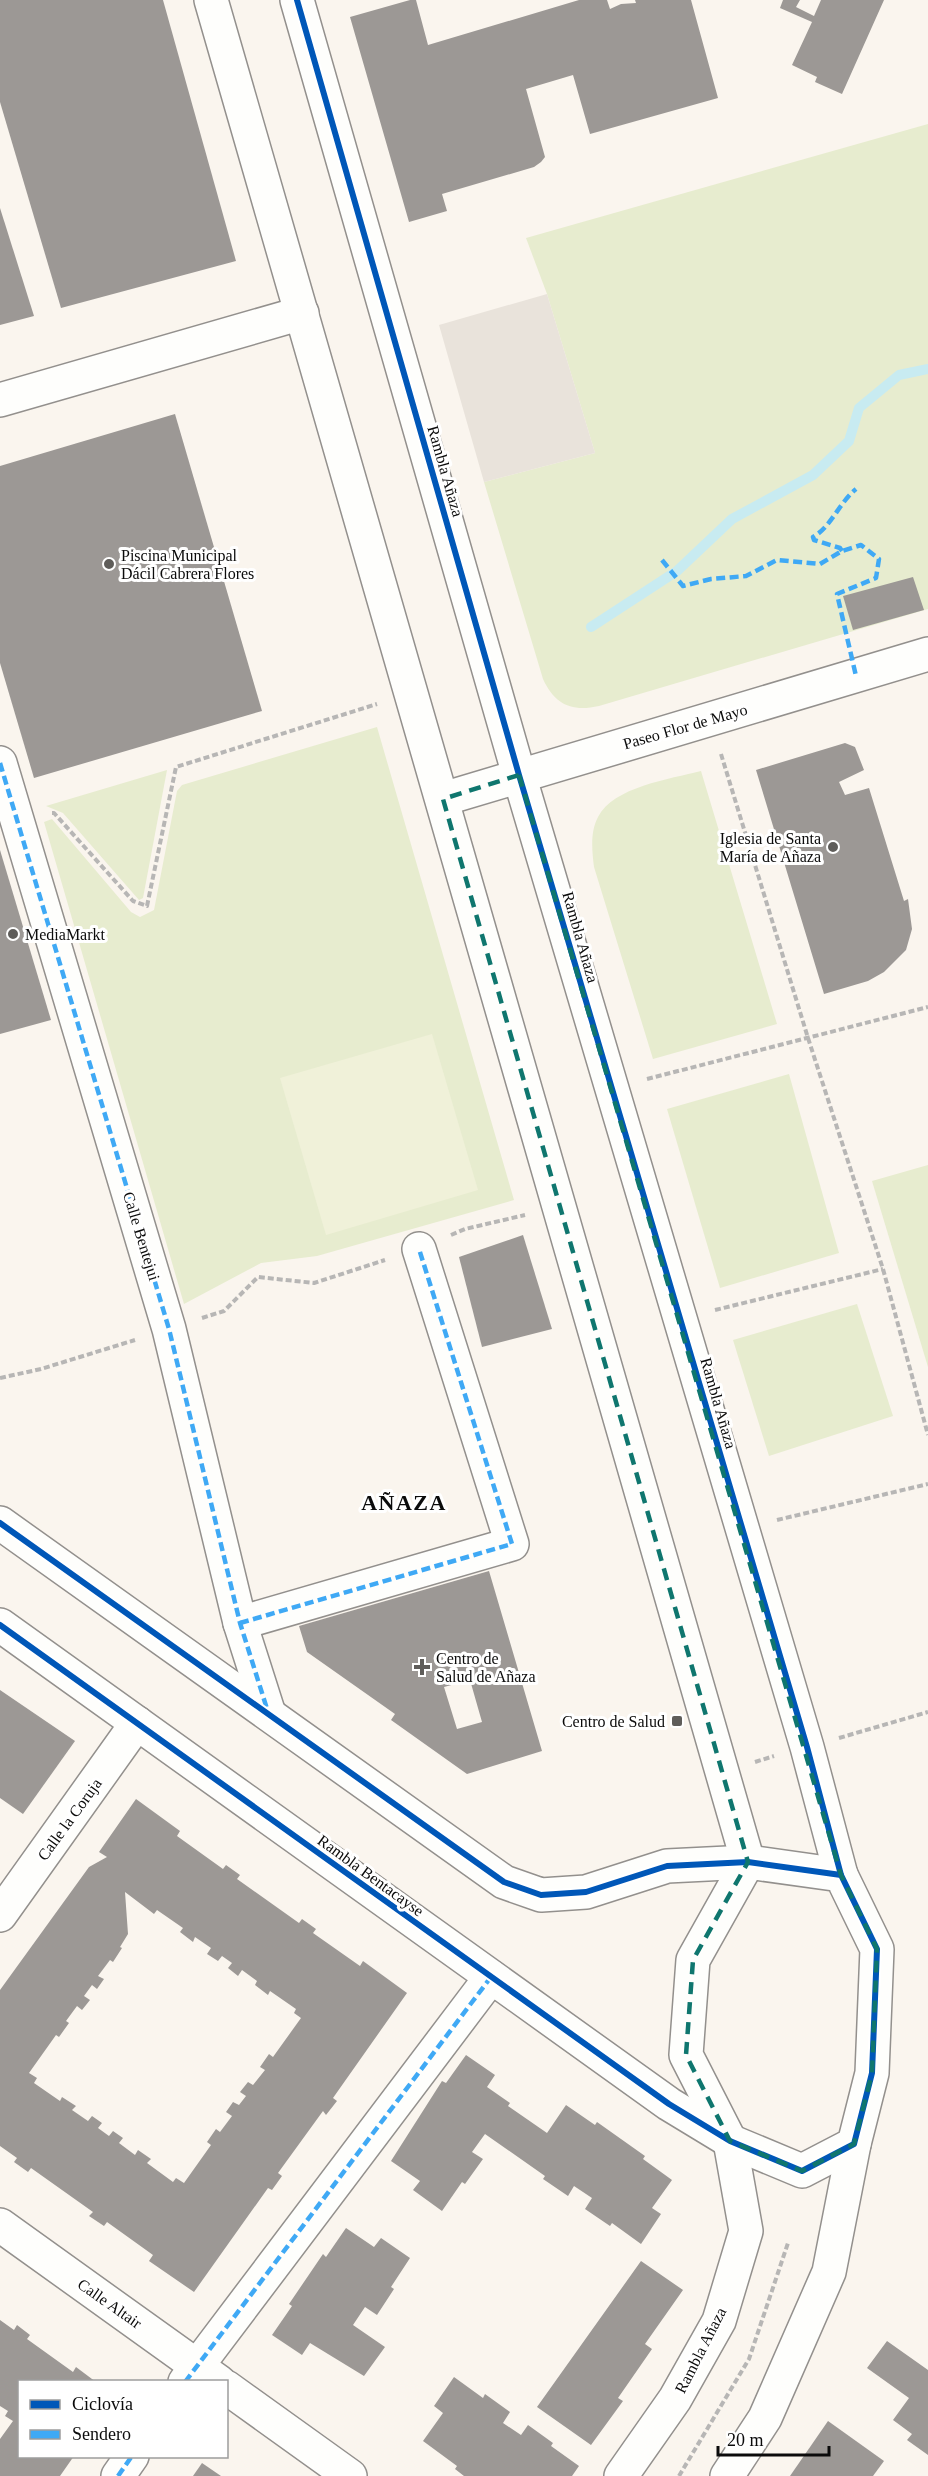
<svg xmlns="http://www.w3.org/2000/svg" width="928" height="2476" viewBox="0 0 928 2476" font-family="Georgia,serif">
  <rect width="100%" height="100%" fill="#faf5ee"/>
  <g fill="#e7eccf">
    <path d="M928 124V609L599 706C572 712 555 705 543 679L484 482 595 453 547 294 526 238Z"/>
    <polygon points="377,727 514,1200 317,1256 261,1263 184,1304 44,822 52,819 131,912 140,917 154,910 177,791 182,785"/>
    <polygon points="167,770 143,898 139,900 63,813 46,806"/>
    <path d="M701 771 777 1024 653 1059 594 867C592 851 590 832 598 817 613 787 670 779 701 771Z"/>
    <polygon points="789,1074 839,1253 720,1288 667,1109"/>
    <polygon points="928,1165 928,1367 872,1181"/>
    <polygon points="857,1304 893,1416 769,1456 733,1340"/>
  </g>
  <polygon fill="#f0f1d9" points="432,1034 478,1190 326,1235 280,1078"/>
  <polygon fill="#e9e3db" points="547,294 595,453 484,482 439,325"/>
  <g fill="none" stroke-linecap="round" stroke-linejoin="round">
    <polyline stroke="#c8ebf1" stroke-width="10" points="591,627 677,571 732,519 813,475 849,441 859,408 899,375 928,369"/>
  </g>
  <g fill="#9c9895" fill-rule="evenodd">
    <polygon points="0,0 163,0 236,261 61,308 0,102"/>
    <polygon points="410,0 416,0 428,45 579,0 607,0 610,9 621,4 636,3 635,0 691,0 718,98 590,134 573,75 526,89 545,157 541,162 534,167 442,194 447,211 409,222 350,17"/>
    <polygon points="783,0 800,0 796,7 814,16 821,0 884,0 842,94 815,82 817,77 792,65 812,22 780,8"/>
    <polygon points="0,208 34,316 0,325"/>
    <polygon points="175,414 262,711 34,778 0,663 0,466"/>
    <polygon points="913,577 924,610 853,630 843,596"/>
    <polygon points="845,743 855,747 864,770 839,782 845,795 869,788 904,901 908,899 912,929 906,950 884,972 868,981 824,994 756,770"/>
    <polygon points="0,850 51,1020 0,1034"/>
    <polygon points="523,1235 552,1329 482,1347 459,1257"/>
    <path d="M489 1571 542 1751 467 1774 391 1720 395 1714 307 1652 299 1626ZM470 1680 482 1722 457 1729 444 1687Z"/>
    <polygon points="0,1690 75,1741 23,1814 0,1798"/>
    <path d="M136 1799 180 1831 177 1836 223 1869 226 1865 240 1875 237 1879 299 1923 302 1919 316 1929 313 1933 360 1966 363 1961 407 1993 333 2098 337 2101 326 2115 323 2111 278 2173 282 2176 272 2190 268 2188 194 2292 149 2261 153 2255 107 2222 104 2226 89 2216 93 2212 31 2168 28 2172 14 2162 17 2158 0 2146V1990L89 1867 107 1857 99 1852ZM125 1892 154 1914 157 1910 183 1928 180 1932 193 1942 195 1937 211 1948 207 1954 218 1961 222 1956 232 1963 228 1968 238 1976 242 1970 257 1981 255 1985 268 1995 270 1991 296 2009 294 2013 301 2018 273 2057 269 2054 260 2067 265 2070 253 2085 248 2082 240 2092 246 2096 239 2105 233 2102 226 2112 232 2116 220 2132 216 2129 207 2142 211 2145 184 2183 176 2178 173 2182 147 2163 151 2159 138 2150 135 2155 119 2143 123 2138 113 2131 109 2136 98 2128 102 2123 92 2116 88 2121 72 2110 76 2106 62 2097 60 2101 34 2083 37 2078 29 2073 56 2035 59 2037 69 2023 66 2021 77 2006 82 2010 90 2000 84 1996 92 1985 97 1989 104 1979 98 1976 110 1960 113 1962 122 1948 120 1947 128 1934Z"/>
    <polygon points="466,2055 495,2075 487,2087 510,2103 508,2106 547,2133 566,2105 595,2125 597,2122 645,2156 643,2159 672,2180 652,2208 661,2214 641,2244 612,2223 610,2226 585,2209 592,2198 574,2186 568,2196 543,2179 545,2176 485,2134 472,2152 483,2159 465,2184 462,2182 442,2211 413,2190 420,2181 391,2161 442,2081 446,2083"/>
    <polygon points="346,2228 374,2247 381,2238 410,2258 391,2287 394,2289 377,2315 365,2307 353,2325 385,2347 364,2376 310,2343 302,2355 272,2335 292,2306 289,2304 323,2254 326,2257"/>
    <polygon points="641,2261 683,2290 645,2344 652,2349 618,2398 623,2401 591,2445 537,2407"/>
    <polygon points="0,2320 14,2330 17,2325 30,2335 27,2339 73,2372 76,2367 96,2382 20,2382 20,2456 74,2456 60,2476 0,2476 0,2439 13,2421 5,2416 8,2411 0,2406"/>
    <polygon points="887,2341 928,2370 928,2455 907,2440 912,2434 893,2420 909,2398 867,2368"/>
    <polygon points="454,2377 483,2398 485,2394 510,2412 503,2423 521,2435 528,2425 553,2443 551,2446 579,2466 572,2476 464,2476 455,2469 457,2466 423,2441 443,2413 434,2406"/>
    <polygon points="828,2421 884,2461 873,2476 790,2476"/>
    <polygon points="202,2463 221,2476 193,2476"/>
  </g>
  <g fill="none" stroke-linecap="round" stroke-linejoin="round">
    <g stroke="#93908d" stroke-width="36">
      <g id="minor">
        <polyline points="211,0 748,1862"/>
        <polyline points="297,0 519,775 807,1747 841,1875"/>
        <polyline points="0,400 302,313"/>
        <polyline points="0,763 169,1329 240,1623 269,1714"/>
        <polyline points="443,799 928,654"/>
        <polyline points="0,1523 504,1882 541,1895 586,1892 667,1866 748,1862 841,1875 877,1949 872,2073 854,2144 802,2171 730,2141 669,2104 0,1625"/>
        <polyline points="240,1623 512,1544 419,1249"/>
        <polyline points="0,1915 137,1723"/>
        <polyline points="0,2225 219,2382"/>
        <polyline points="185,2382 491,1977"/>
        <polyline points="226,2387 350,2476"/>
        <polyline points="118,2476 132,2456"/>
        <polyline points="621,2476 675,2399 719,2321 746,2231 730,2141 686,2055 693,1960 748,1862"/>
        <polyline points="727,2476 765,2418 829,2272 854,2144"/>
      </g>
    </g>
    <g stroke="#b7b6b5" stroke-width="4" stroke-dasharray="6 3" stroke-linecap="butt">
      <polyline points="721,754 808,1038 883,1269 928,1435"/>
      <polyline points="52,813 54,813 133,901 147,906 176,767 377,704"/>
      <polyline points="647,1079 928,1007"/>
      <polyline points="451,1235 465,1229 525,1215"/>
      <polyline points="715,1310 883,1269"/>
      <polyline points="202,1318 224,1311 258,1277 314,1283 385,1260"/>
      <polyline points="0,1378 41,1369 135,1340"/>
      <polyline points="777,1520 928,1484"/>
      <polyline points="839,1738 928,1712"/>
      <polyline points="755,1762 774,1756"/>
      <polyline points="679,2476 749,2359 788,2243"/>
    </g>
    <use href="#minor" stroke="#fefefc" stroke-width="33"/>
    <g stroke="#3fa9f5" stroke-width="4.5" stroke-dasharray="9 4.5" stroke-linecap="butt">
      <path d="M842 551 840 548 814 540 813 537C831 527 839 503 856 489"/>
      <polyline points="662,560 683,586 711,579 746,576 777,560 820,564 842,551 861,545 879,559 876,578 837,594 856,676"/>
      <polyline points="0,763 169,1329 240,1623 268,1712"/>
      <polyline points="240,1623 512,1544 419,1249"/>
      <polyline points="185,2382 491,1977"/>
      <polyline points="118,2476 132,2456"/>
    </g>
    <g stroke="#fff" stroke-width="10">
      <g id="cycleway">
        <polyline points="297,0 519,775 807,1747 841,1875"/>
        <polyline points="0,1523 504,1882 541,1895 586,1892 667,1866 748,1862 841,1875 877,1949 872,2073 854,2144 802,2171 730,2141 669,2104 0,1625"/>
      </g>
    </g>
    <use href="#cycleway" stroke="#0057b8" stroke-width="6"/>
  </g>
  <path fill="none" stroke="#0f766e" stroke-width="4.5" stroke-dasharray="12 8" stroke-linejoin="round" d="M519 775 841 1875 877 1949 872 2073 854 2144 802 2171 730 2141 686 2055 693 1960 748 1862 443 799Z"/>
  <g fill="#5f5d5a" stroke="#fff" stroke-width="2">
    <circle cx="109" cy="564" r="6"/>
    <circle cx="833" cy="847" r="6"/>
    <circle cx="13" cy="934" r="6"/>
    <path d="M419 1658h6v6h6v6h-6v6h-6v-6h-6v-6h6z"/>
    <rect x="671" y="1715" width="12" height="12" rx="3"/>
  </g>
  <g text-anchor="middle" stroke-width="6" stroke-linejoin="round" paint-order="stroke">
    <g font-size="16" fill="#0b0b0b" stroke="#fff">
      <text transform="translate(446 471) rotate(74)" y="6">Rambla Añaza</text>
      <text transform="translate(685 726) rotate(-16)" y="6">Paseo Flor de Mayo</text>
      <text transform="translate(581 937) rotate(74)" y="6">Rambla Añaza</text>
      <text transform="translate(142 1236) rotate(73)" y="6">Calle Bentejui</text>
      <text transform="translate(719 1403) rotate(74)" y="6">Rambla Añaza</text>
      <text transform="translate(69 1819) rotate(-54)" y="6">Calle la Coruja</text>
      <text transform="translate(371 1875) rotate(36)" y="6">Rambla Bentacayse</text>
      <text transform="translate(110 2303) rotate(35)" y="6">Calle Altair</text>
      <text transform="translate(700 2350) rotate(-63)" y="6">Rambla Añaza</text>
    </g>
    <g font-size="16" fill="#0b0b0b" stroke="#fff" text-anchor="start">
      <text x="121" y="561">Piscina Municipal<tspan x="121" dy="18">Dácil Cabrera Flores</tspan></text>
      <text x="821" y="844" text-anchor="end">Iglesia de Santa<tspan x="821" dy="18">María de Añaza</tspan></text>
      <text x="25" y="940">MediaMarkt</text>
      <text x="436" y="1664">Centro de<tspan x="436" dy="18">Salud de Añaza</tspan></text>
      <text x="665" y="1727" text-anchor="end">Centro de Salud</text>
    </g>
    <g font-size="22" font-weight="bold" letter-spacing="1.5" fill="#0b0b0b" stroke="#fff">
      <text x="404" y="1510">AÑAZA</text>
    </g>
  </g>
  <rect x="18" y="2380" width="210" height="78" fill="#ffffff" stroke="#9d9d9d" stroke-width="1.5"/>
  <rect x="30" y="2400" width="30" height="9" fill="#0057b8" stroke="#9d9d9d" stroke-width="1.5"/>
  <text x="72" y="2410" font-size="18" fill="#0b0b0b">Ciclovía</text>
  <rect x="30" y="2430" width="30" height="9" fill="#3fa9f5" stroke="#9d9d9d" stroke-width="1.5"/>
  <text x="72" y="2440" font-size="18" fill="#0b0b0b">Sendero</text>
  <path d="M718 2446v9h111v-9" fill="none" stroke="#0b0b0b" stroke-width="3"/>
  <text x="727" y="2446" font-size="18" fill="#0b0b0b" stroke="#ffffff" stroke-width="4.5" paint-order="stroke">20 m</text>
</svg>
